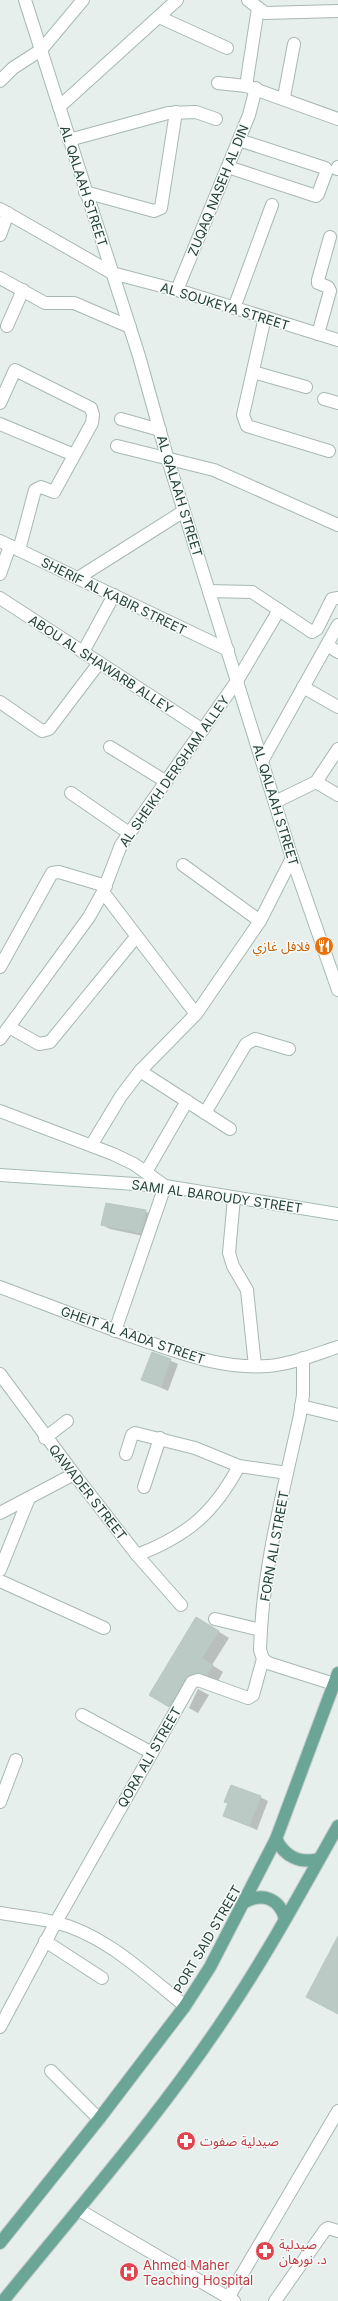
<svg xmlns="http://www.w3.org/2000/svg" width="338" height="2301" viewBox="0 0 338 2301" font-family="Inter,'Noto Sans Arabic',sans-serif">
  <rect width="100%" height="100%" fill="#e6efeb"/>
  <g fill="#0003">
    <polygon points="145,1211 153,1216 148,1237 110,1229 102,1225"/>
    <polygon points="153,1353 178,1364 168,1391 143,1379"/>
    <polygon points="196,1618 229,1638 212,1665 223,1672 218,1681 207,1678 196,1684 180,1712 150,1695"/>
    <polygon points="198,1689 209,1695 198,1713 189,1708"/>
    <polygon points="260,1797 268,1801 257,1830 224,1816 229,1803 225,1802"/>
  </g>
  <g fill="#bbcac4" stroke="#b8c9c2">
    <polygon points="106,1203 146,1210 141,1233 101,1225"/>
    <polygon points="152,1352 171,1359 161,1387 141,1380"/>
    <polygon points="196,1617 219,1631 202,1658 213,1665 207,1675 196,1673 186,1678 169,1707 149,1695"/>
    <polygon points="231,1785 261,1796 249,1826 223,1816 228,1803 224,1802"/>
    <polygon points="338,1936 338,2014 306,1997"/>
  </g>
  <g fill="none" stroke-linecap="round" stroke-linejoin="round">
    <g stroke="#a8b8b2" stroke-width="14">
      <g id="street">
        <polyline points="248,0 265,13 338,11"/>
        <polyline points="159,17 227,48"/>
        <polyline points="0,81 13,68 41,50 83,0"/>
        <polyline points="218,83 246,86 338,119"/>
        <polyline points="246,86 258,8"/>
        <polyline points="284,97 294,44"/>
        <polyline points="59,107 177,0"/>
        <polyline points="69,140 168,113 196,112 216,119"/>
        <polyline points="228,167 316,196 318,194 327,170 325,168 239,140"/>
        <polyline points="337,169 338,167"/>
        <polyline points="85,192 154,211 161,208 176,112"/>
        <polyline points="0,209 112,273 177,290 338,340"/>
        <polyline points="0,235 8,213"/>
        <polyline points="0,278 45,303 74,303 130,327"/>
        <polyline points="177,290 249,115 256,88"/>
        <polyline points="234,308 272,205"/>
        <polyline points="265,317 243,415 247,426 329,451"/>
        <polyline points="7,326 23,290"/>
        <polyline points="318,334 330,291 328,287 318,283 318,280 330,237"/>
        <polyline points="253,372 306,387"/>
        <polyline points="324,399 338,403"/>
        <polyline points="0,403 15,370 91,408 93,415 92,423 54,492 41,487 35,490 19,550"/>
        <polyline points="121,419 160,430"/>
        <polyline points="0,424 74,455"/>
        <polyline points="117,446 214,470 338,525"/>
        <polyline points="0,541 228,650"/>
        <polyline points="0,574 10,546"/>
        <polyline points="78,578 184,511"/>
        <polyline points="209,591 252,592 312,632 317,629 332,599 338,598"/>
        <polyline points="0,598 203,730"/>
        <polyline points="327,645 338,652"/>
        <polyline points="83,652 114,595"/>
        <polyline points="303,687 338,707"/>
        <polyline points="0,702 42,731 49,729 99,663"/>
        <polyline points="110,747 165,781"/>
        <polyline points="262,761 338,625"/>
        <polyline points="316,782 338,795"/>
        <polyline points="71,793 129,833"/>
        <polyline points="275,802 316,782 338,749"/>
        <polyline points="183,865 260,921"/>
        <polyline points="103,892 196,1014"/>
        <polyline points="0,967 52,873 59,872 106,886"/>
        <polyline points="9,1027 39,1044 50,1042 136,937"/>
        <polyline points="0,1039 89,917 103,892 121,845 237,681 279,610"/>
        <polyline points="140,1071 230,1129"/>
        <polyline points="0,1111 113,1154 134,1164 165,1186 115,1331"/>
        <polyline points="205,1113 246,1044 255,1039 289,1049"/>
        <polyline points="92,1144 121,1096 140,1071 196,1014 260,921 292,858"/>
        <polyline points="146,1172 187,1101"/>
        <polyline points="234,1198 229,1253 233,1266 247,1290 255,1366"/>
        <path d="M0 1287C48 1305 96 1324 145 1341 186 1355 224 1369 268 1366 292 1364 316 1354 338 1347"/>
        <path d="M303 1358V1395L300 1415C283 1493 262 1570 260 1650L263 1659 268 1663 334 1684"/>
        <polyline points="0,1374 74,1474 137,1555 181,1605"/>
        <polyline points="301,1406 338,1415"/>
        <polyline points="45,1438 67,1421"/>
        <polyline points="126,1454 132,1435 135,1433 195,1448 239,1466 287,1473"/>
        <polyline points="144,1487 160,1438"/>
        <polyline points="0,1513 74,1474"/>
        <path d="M137 1555C187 1536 214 1513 239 1466"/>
        <polyline points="0,1570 29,1498"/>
        <polyline points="0,1581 104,1628"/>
        <polyline points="215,1619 261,1630"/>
        <polyline points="82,1715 152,1753"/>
        <polyline points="0,1802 16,1760"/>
        <path d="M0 1913C18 1916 37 1918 54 1922 105 1934 145 1974 185 2006"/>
        <polyline points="45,1941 102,1978"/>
        <polyline points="0,2027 56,1922 192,1682 198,1680 248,1698 253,1695 263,1659"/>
        <polyline points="51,2071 99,2119"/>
        <polyline points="79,2210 234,2301"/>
        <polyline points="228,2298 338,2111"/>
        <polyline points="275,2301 325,2230 328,2228 338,2231"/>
      </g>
    </g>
    <g stroke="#a4bbb3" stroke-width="14">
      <g id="secondary">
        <polyline points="25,0 139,356 168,460 292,858 338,990"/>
        <polyline points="0,1175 165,1186 338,1214"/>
      </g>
    </g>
    <g stroke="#c2cac8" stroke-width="14">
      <g id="primary">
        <path d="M276 1839C285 1857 300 1864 319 1859"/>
        <path d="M245 1902C263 1892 280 1899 285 1919"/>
        <polyline points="0,2243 99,2119 185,2006 210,1967 276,1839 338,1673"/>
        <path d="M3 2301C80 2206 162 2113 229 2011 269 1951 303 1888 338 1826"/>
      </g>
    </g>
    <use href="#street" stroke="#fff" stroke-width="12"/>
    <use href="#secondary" stroke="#fff" stroke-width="12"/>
    <use href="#primary" stroke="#6aa596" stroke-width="12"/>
  </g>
  <defs>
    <g id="restaurant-disc" transform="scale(1)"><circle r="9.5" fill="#e8710a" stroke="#f7fbf9"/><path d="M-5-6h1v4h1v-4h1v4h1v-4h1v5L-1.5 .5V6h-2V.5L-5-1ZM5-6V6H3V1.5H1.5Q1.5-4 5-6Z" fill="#fff"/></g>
    <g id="pharmacy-disc" transform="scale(1)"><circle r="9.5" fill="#e0444e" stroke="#f7fbf9"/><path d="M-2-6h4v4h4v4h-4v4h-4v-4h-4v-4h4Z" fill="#fff"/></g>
    <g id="hospital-disc" transform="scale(1)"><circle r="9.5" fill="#e0444e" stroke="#f7fbf9"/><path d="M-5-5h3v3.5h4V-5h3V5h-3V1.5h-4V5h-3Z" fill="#fff"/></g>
  </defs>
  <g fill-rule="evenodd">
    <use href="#restaurant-disc" x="324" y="946"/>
    <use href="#pharmacy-disc" x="186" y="2141"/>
    <use href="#pharmacy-disc" x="265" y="2251"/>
    <use href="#hospital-disc" x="129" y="2272"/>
  </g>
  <g text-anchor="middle" stroke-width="3" stroke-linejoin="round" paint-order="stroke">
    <g font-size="13" fill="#24423a" stroke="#f7fbf9">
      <text transform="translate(84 186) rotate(72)" y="5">AL QALAAH STREET</text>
      <text transform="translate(218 190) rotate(-68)" y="5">ZUQAQ NASEH AL DIN</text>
      <text transform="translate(225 306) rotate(17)" y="5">AL SOUKEYA STREET</text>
      <text transform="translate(180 496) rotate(73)" y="5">AL QALAAH STREET</text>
      <text transform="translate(114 596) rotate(26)" y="5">SHERIF AL KABIR STREET</text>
      <text transform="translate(101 664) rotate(33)" y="5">ABOU AL SHAWARB ALLEY</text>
      <text transform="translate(174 771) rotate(-55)" y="5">AL SHEIKH DERGHAM ALLEY</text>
      <text transform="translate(276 805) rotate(73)" y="5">AL QALAAH STREET</text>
      <text transform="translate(217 1196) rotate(8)" y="5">SAMI AL BAROUDY STREET</text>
      <text transform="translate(133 1335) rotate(19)" y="5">GHEIT AL AADA STREET</text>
      <text transform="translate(88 1492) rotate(52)" y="5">QAWADER STREET</text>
      <text transform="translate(274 1546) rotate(-80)" y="5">FORN ALI STREET</text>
      <text transform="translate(149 1757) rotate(-60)" y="5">QORA ALI STREET</text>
      <text transform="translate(207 1939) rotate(-60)" y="5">PORT SAID STREET</text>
    </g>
    <g font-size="13" fill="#c56008" stroke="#f7fbf9" text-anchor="end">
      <text x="310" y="951">فلافل غازي</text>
    </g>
    <g font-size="13" fill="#be3a42" stroke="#f7fbf9" text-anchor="start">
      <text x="200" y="2146">صيدلية صفوت</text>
      <text x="279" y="2249">صيدلية<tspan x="279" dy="15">د. نورهان</tspan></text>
      <text x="143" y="2270">Ahmed Maher<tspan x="143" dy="15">Teaching Hospital</tspan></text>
    </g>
  </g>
</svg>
